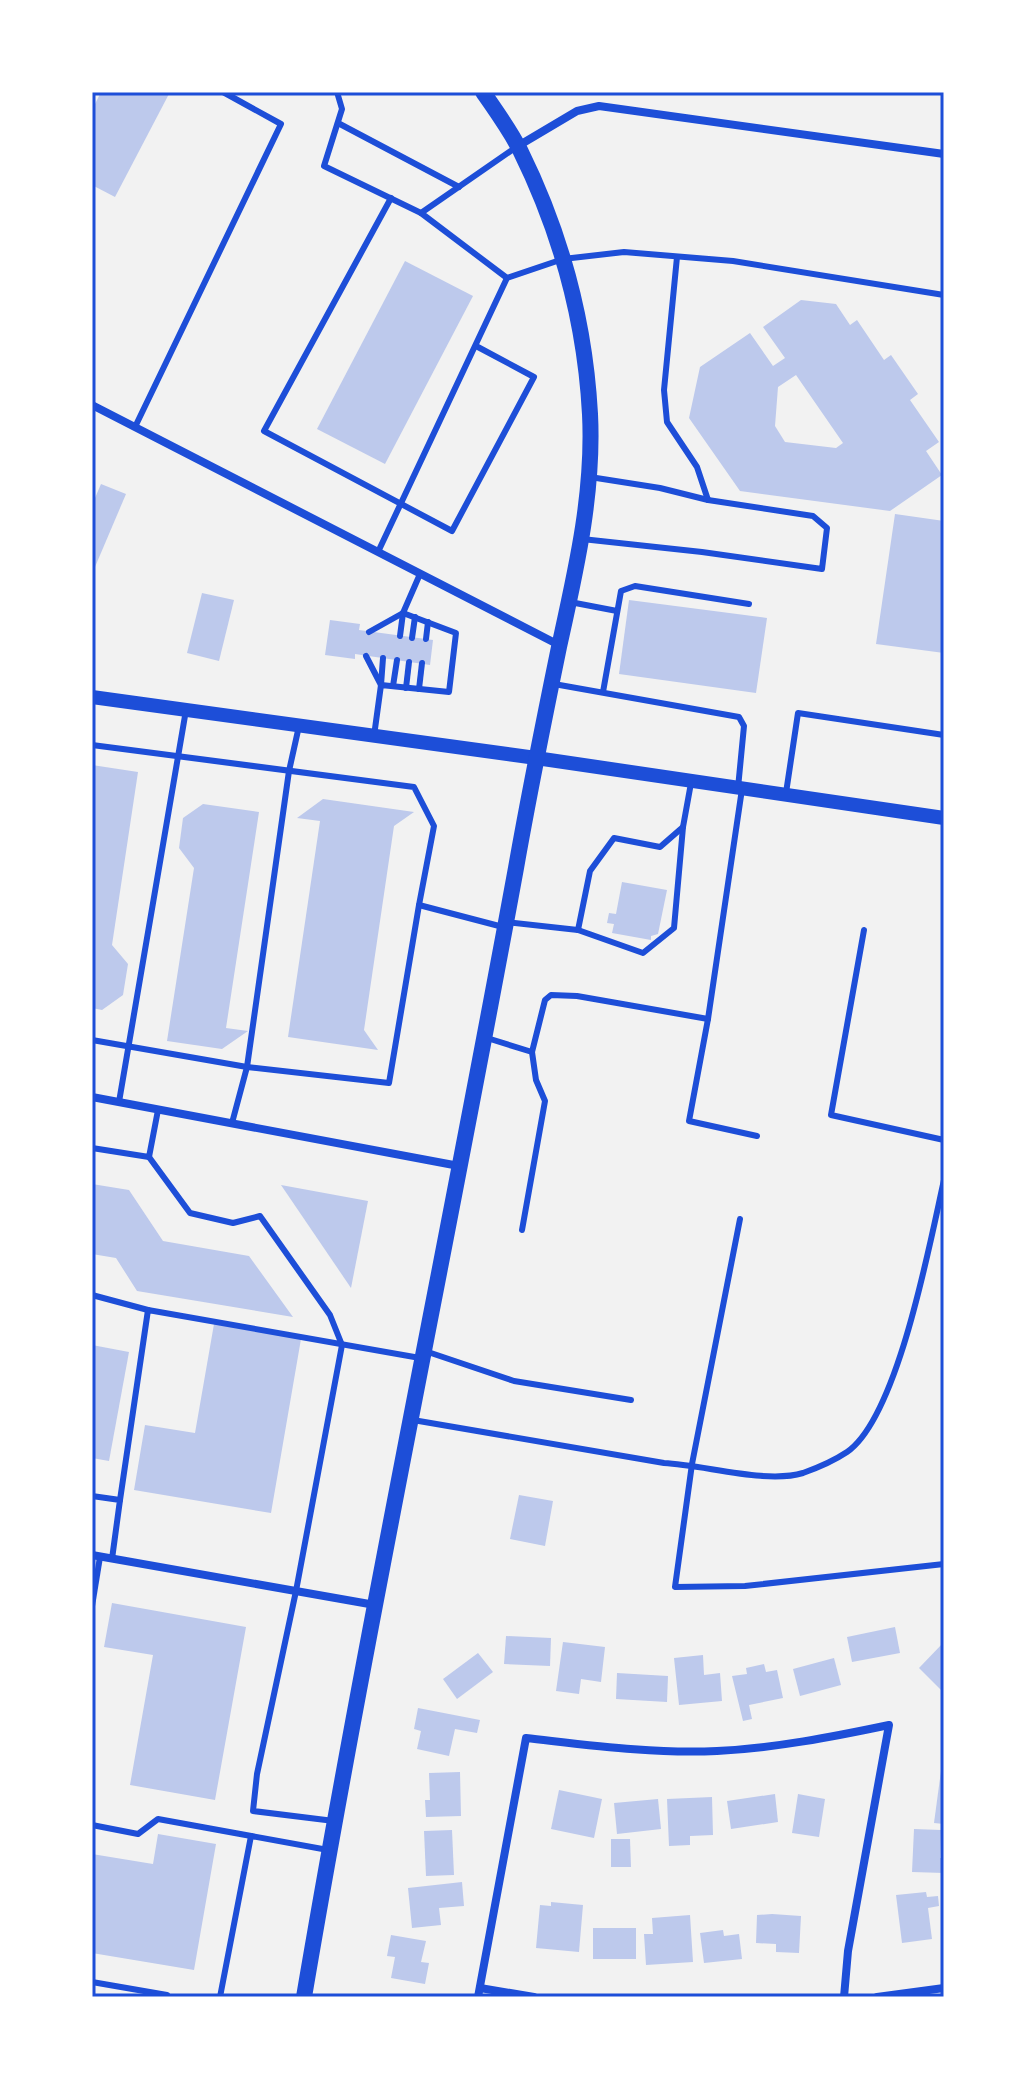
<svg xmlns="http://www.w3.org/2000/svg" width="1036" height="2089" viewBox="0 0 1036 2089" font-family="'Archivo Narrow',sans-serif">
  <rect width="100%" height="100%" fill="#f2f2f2"/>
  <g fill="#bdc9ec" fill-rule="evenodd">
    <polygon points="101,92 170,92 115,197 92,185 92,110"/>
    <polygon points="405,261 473,296 385,464 317,429"/>
    <path d="M801 300 836 304 850 325 857 320 884 360 891 355 918 394 910 400 939 442 926 451 942 475 890 511 740 491 689 418 700 367 750 333 773 366 785 358 763 327ZM796 375 843 443 836 448 785 442 775 426 778 387Z"/>
    <polygon points="101,484 126,494 92,574 92,505"/>
    <polygon points="895,514 944,521 941,553 944,553 944,653 876,644"/>
    <polygon points="202,593 234,600 219,661 187,653"/>
    <polygon points="629,600 767,618 756,693 619,674"/>
    <polygon points="330,620 360,624 359,630 433,640 430,665 355,654 355,659 325,655"/>
    <polygon points="92,765 138,772 112,945 128,964 123,995 102,1010 92,1008"/>
    <polygon points="323,799 414,812 394,826 364,1030 378,1050 288,1037 320,821 297,818"/>
    <polygon points="203,804 259,812 226,1028 248,1031 222,1049 167,1041 194,868 179,848 183,818"/>
    <polygon points="622,882 667,890 658,934 651,936 651,940 612,933 614,924 607,923 609,913 616,914"/>
    <polygon points="92,1184 129,1190 163,1241 249,1256 293,1317 137,1291 116,1258 92,1254"/>
    <polygon points="281,1185 368,1201 351,1288"/>
    <polygon points="214,1324 301,1339 271,1513 134,1490 145,1425 195,1433"/>
    <polygon points="92,1345 129,1352 109,1461 92,1458"/>
    <polygon points="519,1495 553,1501 545,1546 510,1539"/>
    <polygon points="112,1603 246,1627 215,1800 130,1785 153,1655 104,1647"/>
    <polygon points="895,1627 900,1653 852,1662 847,1637"/>
    <polygon points="506,1636 551,1638 550,1666 504,1664"/>
    <polygon points="563,1642 605,1647 601,1682 581,1679 579,1694 556,1691"/>
    <polygon points="944,1642 944,1693 919,1668"/>
    <polygon points="478,1653 493,1672 457,1699 443,1679"/>
    <polygon points="703,1655 704,1675 720,1673 722,1701 679,1705 674,1658"/>
    <polygon points="834,1658 841,1685 800,1696 793,1669"/>
    <polygon points="764,1664 766,1672 777,1670 783,1698 749,1705 752,1719 743,1721 732,1676 747,1674 746,1668"/>
    <polygon points="617,1673 668,1676 667,1702 616,1699"/>
    <polygon points="418,1708 480,1720 477,1733 455,1729 449,1756 417,1749 421,1731 414,1729"/>
    <polygon points="941,1771 944,1771 944,1824 934,1823"/>
    <polygon points="460,1772 461,1816 426,1817 425,1800 430,1800 429,1773"/>
    <polygon points="559,1790 602,1799 594,1838 551,1829"/>
    <polygon points="775,1794 778,1822 731,1829 727,1801"/>
    <polygon points="798,1794 825,1799 819,1837 792,1833"/>
    <polygon points="712,1797 713,1835 690,1836 690,1845 669,1846 667,1799"/>
    <polygon points="658,1799 661,1829 617,1834 614,1803"/>
    <polygon points="914,1829 941,1830 940,1858 944,1858 944,1873 912,1872"/>
    <polygon points="452,1830 454,1875 426,1876 424,1831"/>
    <polygon points="158,1834 216,1844 194,1970 92,1953 92,1854 153,1864"/>
    <polygon points="611,1839 630,1839 631,1867 611,1867"/>
    <polygon points="462,1882 464,1906 439,1908 441,1925 412,1928 408,1888"/>
    <polygon points="926,1892 927,1897 938,1896 939,1906 928,1908 932,1939 902,1943 896,1895"/>
    <polygon points="551,1902 583,1905 579,1952 536,1948 540,1905 551,1906"/>
    <polygon points="772,1914 801,1916 799,1953 776,1952 776,1944 756,1943 757,1915"/>
    <polygon points="690,1915 693,1962 646,1965 644,1934 653,1934 652,1918"/>
    <rect x="593" y="1928" width="43" height="31"/>
    <polygon points="723,1930 724,1936 739,1934 742,1959 704,1963 700,1933"/>
    <polygon points="391,1935 426,1941 421,1962 429,1963 425,1984 391,1978 395,1957 387,1956"/>
  </g>
  <g fill="none" stroke-linecap="round" stroke-linejoin="round">
    <g stroke="#1d4ed8" stroke-width="6">
      <polyline points="337,92 342,109 324,166 421,213"/>
      <polyline points="338,123 459,187"/>
      <polyline points="391,198 264,431 452,531 534,377 476,346"/>
      <polyline points="677,257 664,390 667,422 697,467 708,500"/>
      <polyline points="507,278 421,213 515,148"/>
      <polyline points="135,427 281,124 223,92"/>
      <polyline points="582,539 702,552 822,569 827,528 813,516 708,500 660,488 590,477"/>
      <polyline points="378,552 507,278 563,259 624,252 733,261 944,295"/>
      <polyline points="570,602 617,611"/>
      <polyline points="369,632 403,613"/>
      <polyline points="400,636 403,613"/>
      <polyline points="412,638 415,617"/>
      <polyline points="426,639 428,622"/>
      <polyline points="366,656 381,685"/>
      <polyline points="554,684 739,717 744,726 738,788"/>
      <polyline points="381,685 383,658"/>
      <polyline points="393,686 397,660"/>
      <polyline points="406,688 409,662"/>
      <polyline points="419,689 422,663"/>
      <polyline points="603,692 621,591 635,586 749,604"/>
      <polyline points="374,736 381,685 449,692 456,633 403,613 420,574"/>
      <polyline points="92,745 414,787 434,826 419,905 503,927"/>
      <polyline points="786,793 798,713 944,735"/>
      <polyline points="506,922 578,930 590,871 614,838 660,847 683,827 691,783"/>
      <polyline points="578,930 643,953 674,928 683,827"/>
      <polyline points="864,930 831,1115 944,1140"/>
      <polyline points="708,1019 742,789"/>
      <polyline points="487,1038 532,1052 536,1080 545,1101 522,1230"/>
      <polyline points="92,1040 247,1067 389,1083 419,905"/>
      <polyline points="532,1052 545,1000 551,995 577,996 708,1019 689,1121 757,1136"/>
      <polyline points="119,1102 186,710"/>
      <polyline points="232,1123 247,1067 289,771 299,726"/>
      <polyline points="92,1148 149,1157 158,1110"/>
      <polyline points="149,1157 190,1213 233,1223 260,1216 330,1315 342,1345 296,1591 257,1774 253,1811 334,1821"/>
      <polyline points="740,1219 692,1464 675,1587 745,1586 944,1564"/>
      <polyline points="92,1295 148,1310"/>
      <polyline points="425,1351 514,1381 631,1400"/>
      <path d="M413 1420 664 1463C705 1465 766 1484 803 1473 817 1468 835 1460 847 1452 898 1417 930 1242 944 1180"/>
      <polyline points="92,1496 120,1500 112,1559"/>
      <polyline points="120,1500 148,1310 420,1358"/>
      <polyline points="92,1606 100,1557"/>
      <polyline points="92,1825 138,1834 158,1819 328,1850"/>
      <polyline points="92,1982 167,1995"/>
      <polyline points="220,1997 251,1836"/>
    </g>
    <g stroke="#1d4ed8" stroke-width="8">
      <polyline points="518,146 577,111 599,106 944,154"/>
      <polyline points="92,405 559,645"/>
      <polyline points="92,1097 459,1166"/>
      <polyline points="92,1555 375,1605"/>
      <polyline points="480,1988 534,1997"/>
      <path d="M478 1997 526 1738C589 1745 653 1754 717 1751 775 1748 832 1737 889 1725L848 1951 844 1997"/>
      <polyline points="877,1997 944,1988"/>
    </g>
    <polyline stroke="#1d4ed8" stroke-width="14" points="92,697 536,758 944,818"/>
    <path stroke="#1d4ed8" stroke-width="16" d="M304 1997C368 1620 447 1245 516 868 529 794 544 720 559 647 576 570 594 493 590 414 585 321 561 233 520 150 510 130 496 111 483 92"/>
  </g>
  <rect width="1036" height="2089" fill="none" stroke="#ffffff" stroke-width="188"/>
  <rect x="94" y="94" width="848" height="1901" fill="none" stroke="#1d4ed8" stroke-width="3"/>
</svg>
